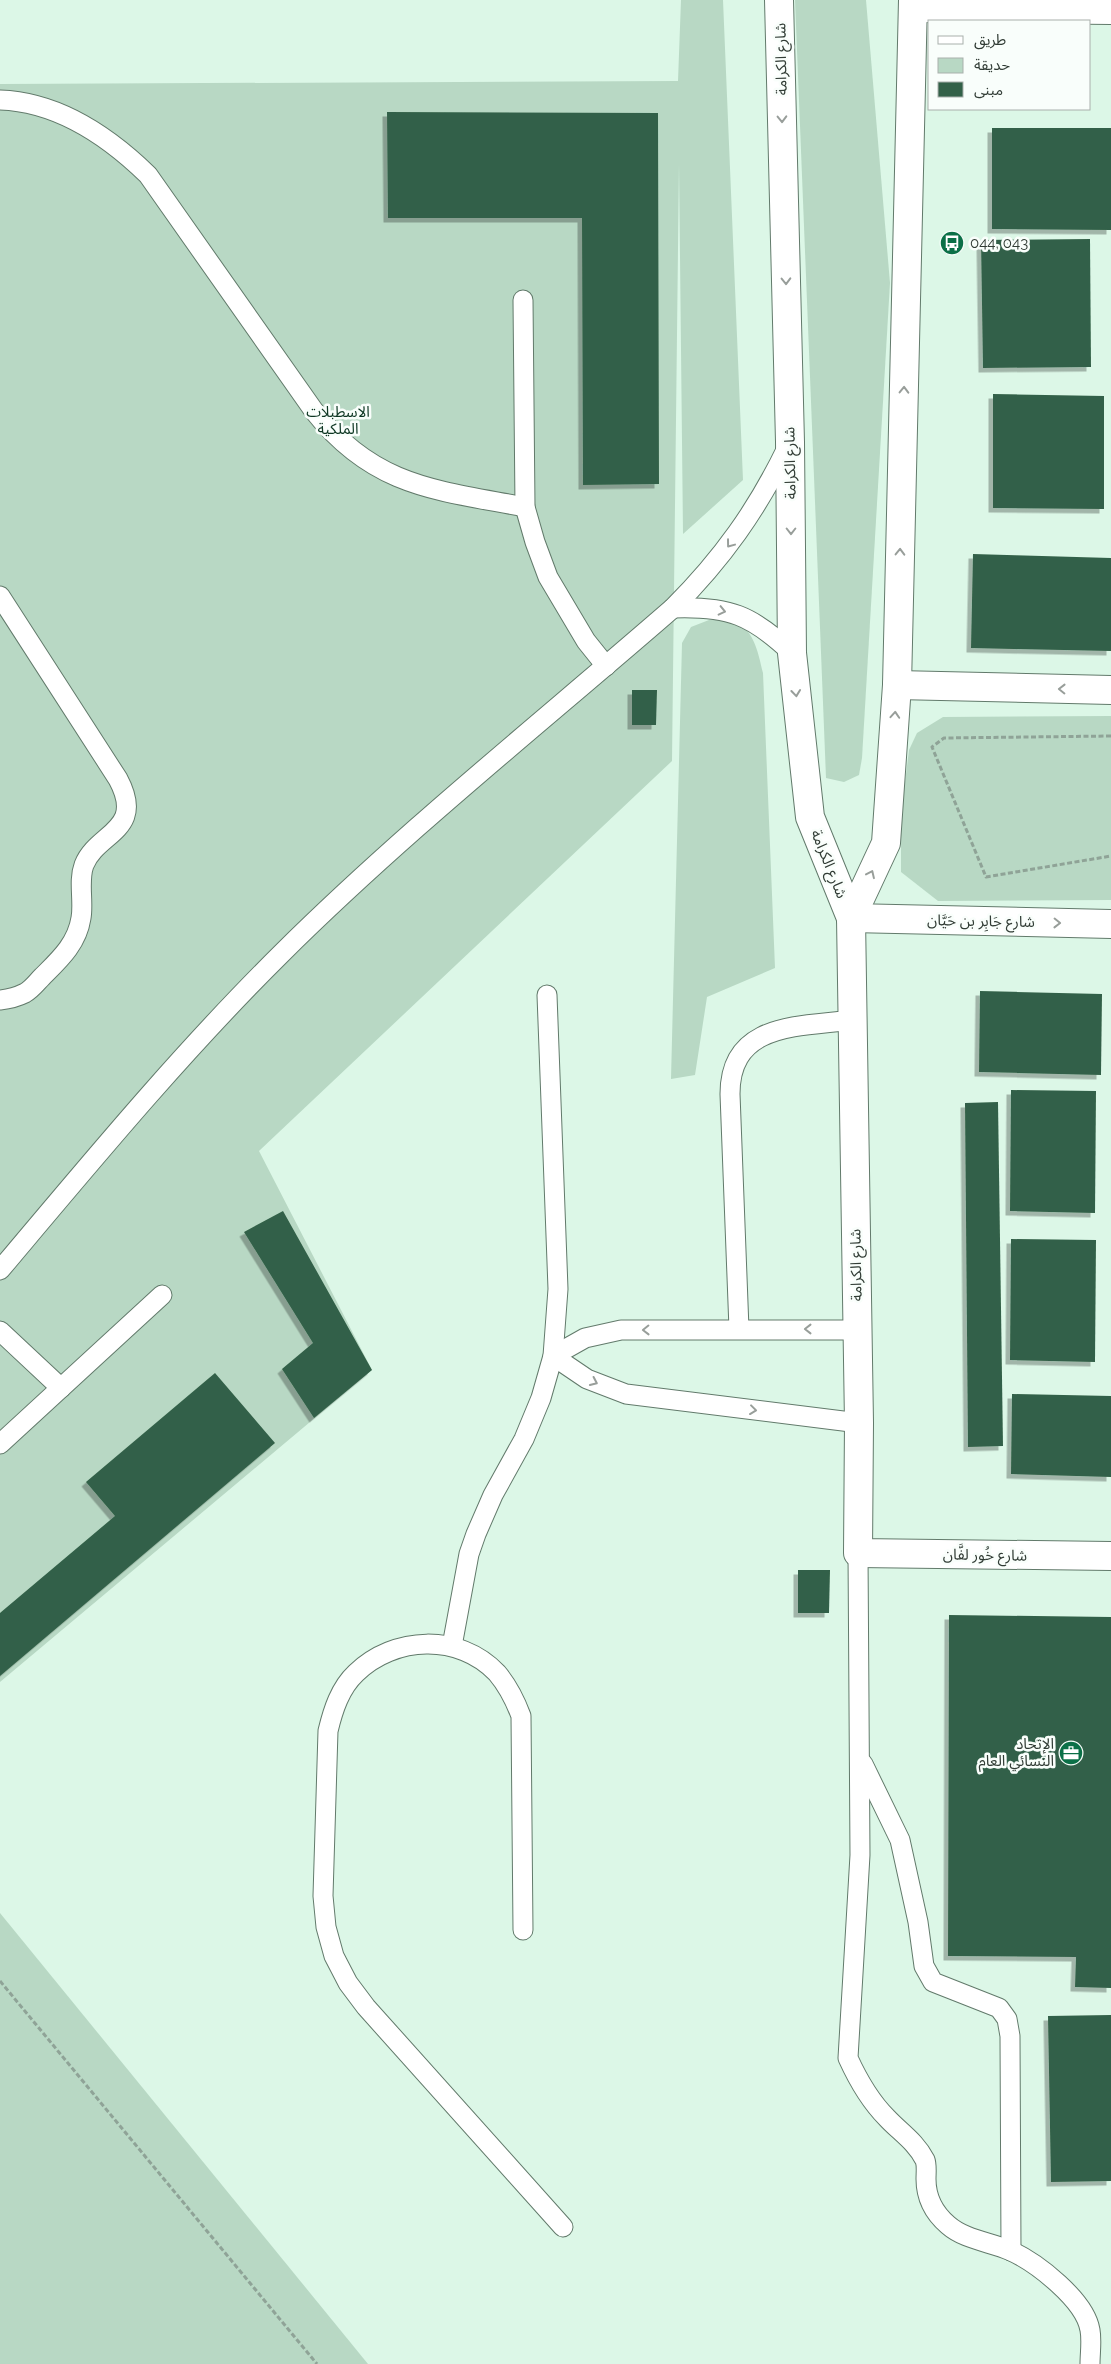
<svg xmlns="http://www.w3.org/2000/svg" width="1111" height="2364" viewBox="0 0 1111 2364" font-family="Raleway,'Noto Sans Arabic',sans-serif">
  <defs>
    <filter id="shadow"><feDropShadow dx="-4.5" dy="4.5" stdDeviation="0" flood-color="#0004"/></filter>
  </defs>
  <rect width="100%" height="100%" fill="#dcf7e7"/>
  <g fill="#b8d8c4">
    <polygon points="681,0 723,0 743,480 683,534 679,164 672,761 259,1151 372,1370 0,1682 0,84 678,81"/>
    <polygon points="795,0 866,0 890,283 862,758 859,775 844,782 826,778"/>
    <path d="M709 620C715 620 723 619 729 620 754 625 758 653 763 673L775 968 707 997 695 1075 671 1079 682 643 691 627Z"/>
    <polygon points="1111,716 1111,900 938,901 901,872 901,814 909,750 917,733 943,717"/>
    <polygon points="0,1913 368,2364 0,2364"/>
  </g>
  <g fill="#336148" filter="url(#shadow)">
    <polygon points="387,112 658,113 659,484 583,485 582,218 388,218"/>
    <polygon points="992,128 1111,128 1111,230 992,229"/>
    <polygon points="1090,239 1091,367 983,368 981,240"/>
    <polygon points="993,394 1104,396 1104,509 993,508"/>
    <polygon points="973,554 1111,558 1111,651 971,648"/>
    <polygon points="632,690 657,690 656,725 632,725"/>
    <polygon points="980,991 1102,994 1101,1075 979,1072"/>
    <polygon points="1011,1090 1096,1091 1095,1213 1010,1211"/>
    <polygon points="998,1102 1003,1446 968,1447 965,1103"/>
    <polygon points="283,1211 372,1370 314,1418 282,1369 313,1343 244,1232"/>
    <polygon points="1011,1239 1096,1240 1095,1362 1010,1360"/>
    <polygon points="215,1373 275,1443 0,1676 0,1613 115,1516 86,1482"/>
    <polygon points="1012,1394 1111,1396 1111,1477 1011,1474"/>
    <polygon points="798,1570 830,1570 829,1613 798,1613"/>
    <polygon points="949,1615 1111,1617 1111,1988 1075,1987 1076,1957 948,1956"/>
    <polygon points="1111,2015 1111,2181 1051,2182 1048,2016"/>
  </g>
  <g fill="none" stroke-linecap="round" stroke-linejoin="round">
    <g stroke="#627a6b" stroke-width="21">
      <g id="service">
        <path d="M0 100C59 102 108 136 148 175L314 411C374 487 436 490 525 507"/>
        <polyline points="523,300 525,507 535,542 548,577 586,641 606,666"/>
        <path d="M0 596 118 779C146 831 97 832 84 865 78 881 84 902 81 918 77 944 59 960 42 977 37 982 32 989 25 993 17 997 9 999 0 1000"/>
        <path d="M673 608C729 606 752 615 792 653"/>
        <path d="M0 1270C91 1162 181 1053 281 954 405 831 542 722 673 608 722 559 757 510 787 448"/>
        <path d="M739 1329 730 1094C730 1022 799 1027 852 1020"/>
        <polyline points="857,1330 621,1330 585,1338 553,1356 587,1379 626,1394 859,1423"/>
        <polyline points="0,1331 61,1388"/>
        <polyline points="0,1444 162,1295"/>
        <path d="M858 1553 860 1855 848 2058C858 2080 869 2100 887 2118 900 2132 916 2142 925 2160 927 2165 926 2173 926 2179 926 2198 934 2213 948 2225 965 2240 991 2242 1011 2251 1037 2263 1085 2300 1090 2330 1092 2341 1090 2353 1090 2364"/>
        <polyline points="452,1646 469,1554 476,1534 493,1495 524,1439 541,1398 553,1356 558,1289 547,995"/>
        <polyline points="863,1764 900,1840 918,1922 924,1966 933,1982 999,2008 1007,2019 1010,2036 1011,2251"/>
        <path d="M523 1930 521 1716C515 1700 508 1686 497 1673 459 1633 394 1636 356 1673 340 1688 333 1710 328 1731L323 1896 326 1927 334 1956 348 1983 366 2007 563 2227"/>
      </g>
    </g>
    <g stroke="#627a6b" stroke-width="30">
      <g id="minor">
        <polyline points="779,0 790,442 792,653 810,817 851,918 859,1423 858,1553 1111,1556"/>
        <polyline points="913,8 1111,10"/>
        <polyline points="897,685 1111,690"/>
        <polyline points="851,918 886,843 897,685 913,0"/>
        <polyline points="851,918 1111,924"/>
      </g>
    </g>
    <g stroke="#8fa397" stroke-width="3" stroke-dasharray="5 2.5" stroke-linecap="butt">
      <polyline points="1111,736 944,738 932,747 986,877 1111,856"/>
      <polyline points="0,1981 317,2364"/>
    </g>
    <use href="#service" stroke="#fff" stroke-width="19"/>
    <use href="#minor" stroke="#fff" stroke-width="28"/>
  </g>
  <defs><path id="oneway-chevron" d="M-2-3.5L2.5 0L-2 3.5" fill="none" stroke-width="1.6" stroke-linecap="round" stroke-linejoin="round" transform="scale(1.25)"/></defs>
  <g stroke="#989e9a">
    <use href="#oneway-chevron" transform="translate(782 119) rotate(89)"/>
    <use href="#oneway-chevron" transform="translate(786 281) rotate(89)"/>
    <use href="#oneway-chevron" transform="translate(904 390) rotate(-89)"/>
    <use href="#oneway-chevron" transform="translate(791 531) rotate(90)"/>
    <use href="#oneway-chevron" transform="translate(730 544) rotate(127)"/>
    <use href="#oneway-chevron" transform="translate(900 552) rotate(-89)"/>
    <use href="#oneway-chevron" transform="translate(722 611) rotate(13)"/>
    <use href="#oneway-chevron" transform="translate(1062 689) rotate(-179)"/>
    <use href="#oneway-chevron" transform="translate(796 693) rotate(84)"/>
    <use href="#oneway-chevron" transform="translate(895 715) rotate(-86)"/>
    <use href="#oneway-chevron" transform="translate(871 874) rotate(-65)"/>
    <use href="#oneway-chevron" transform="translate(1057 923) rotate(1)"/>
    <use href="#oneway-chevron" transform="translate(808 1329) rotate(-180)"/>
    <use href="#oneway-chevron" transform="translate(646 1330) rotate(179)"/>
    <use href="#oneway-chevron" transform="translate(594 1382) rotate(25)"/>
    <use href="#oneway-chevron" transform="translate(753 1410) rotate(7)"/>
  </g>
  <defs>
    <g id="bus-disc" transform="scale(1.25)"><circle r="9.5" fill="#0b7047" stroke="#f9fefb"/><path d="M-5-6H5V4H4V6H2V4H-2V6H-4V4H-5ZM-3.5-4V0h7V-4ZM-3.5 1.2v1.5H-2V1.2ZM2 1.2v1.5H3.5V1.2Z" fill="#fff"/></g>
    <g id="office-disc" transform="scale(1.25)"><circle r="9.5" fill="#0b7047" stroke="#f9fefb"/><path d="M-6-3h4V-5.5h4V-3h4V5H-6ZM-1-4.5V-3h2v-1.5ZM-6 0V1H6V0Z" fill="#fff"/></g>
  </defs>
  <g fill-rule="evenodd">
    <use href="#bus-disc" x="952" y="243"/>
    <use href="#office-disc" x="1071" y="1753"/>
  </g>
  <g text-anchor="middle" stroke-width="5" stroke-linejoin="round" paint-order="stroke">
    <g font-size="15" fill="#313c35" stroke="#f9fefb">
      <text transform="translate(781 59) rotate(-91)" y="5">شارع الكرامة</text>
      <text transform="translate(790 463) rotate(-91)" y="5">شارع الكرامة</text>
      <text transform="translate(829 864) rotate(68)" y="5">شارع الكرامة</text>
      <text transform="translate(981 921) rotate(1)" y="5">شارع جَابِر بن حَيَّان</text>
      <text transform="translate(856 1265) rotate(-91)" y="5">شارع الكرامة</text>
      <text transform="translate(985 1555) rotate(1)" y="5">شارع خُور لفَّان</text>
    </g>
    <g font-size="15" fill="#313c35" stroke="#f9fefb" text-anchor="start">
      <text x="970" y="248">044, 043</text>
      <text x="1054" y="1749" text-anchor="end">الإتحاد<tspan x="1054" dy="17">النسائي العام</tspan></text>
    </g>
    <g font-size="15" fill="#0e3723" stroke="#f9fefb">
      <text x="338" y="417">الاسطبلات<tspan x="338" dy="17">الملكية</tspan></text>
    </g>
  </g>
  <rect x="928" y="20" width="162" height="90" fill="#f9fefb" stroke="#a9b0ac"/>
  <rect x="938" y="36" width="25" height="8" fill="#ffffff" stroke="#a9b0ac"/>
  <text x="974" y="45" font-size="15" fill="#313c35">طريق</text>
  <rect x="938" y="58" width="25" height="15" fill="#b8d8c4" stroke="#a9b0ac"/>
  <text x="974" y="70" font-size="15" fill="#313c35">حديقة</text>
  <rect x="938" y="82" width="25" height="15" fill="#336148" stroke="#a9b0ac"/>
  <text x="974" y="95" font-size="15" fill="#313c35">مبنى</text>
</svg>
